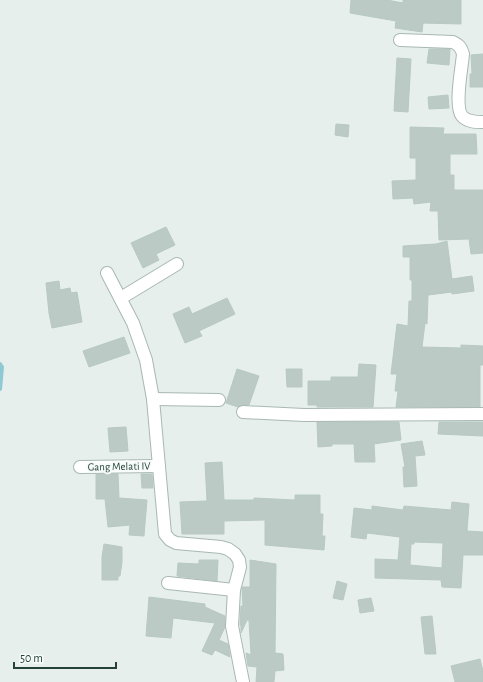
<svg xmlns="http://www.w3.org/2000/svg" width="483" height="682" viewBox="0 0 483 682" font-family="'Alegreya Sans',sans-serif">
  <rect width="100%" height="100%" fill="#e6efeb"/>
  <g fill="none" stroke-linecap="round" stroke-linejoin="round">
    <polyline stroke="#8ec9d4" stroke-width="4" points="0,364 2,367 0,389"/>
  </g>
  <g fill="#bbcac4" stroke="#b8c9c2" fill-rule="evenodd">
    <polygon points="351,0 387,0 403,3 403,0 461,0 461,24 423,23 422,32 395,28 396,21 350,13"/>
    <polygon points="429,49 450,49 449,65 427,63"/>
    <polygon points="483,54 483,87 470,87 470,74 472,74 471,55"/>
    <polygon points="397,58 411,59 408,112 394,111"/>
    <polygon points="448,95 449,108 429,109 428,97"/>
    <polygon points="336,124 349,125 348,137 335,135"/>
    <polygon points="410,127 444,128 443,134 476,134 477,154 450,154 450,175 454,175 454,190 483,190 483,253 471,254 469,239 439,240 438,211 430,211 431,202 414,204 413,198 393,199 392,181 416,180 416,158 410,158"/>
    <polygon points="166,227 175,245 156,254 159,260 143,268 131,243"/>
    <polygon points="447,241 452,279 472,276 474,291 452,294 452,292 428,295 427,324 425,323 422,347 461,348 461,345 483,346 483,365 480,365 480,407 396,407 398,391 395,391 397,374 391,374 397,324 408,326 409,301 412,301 412,280 410,280 410,257 403,257 403,246 436,244"/>
    <polygon points="59,281 60,290 70,288 71,293 77,292 82,322 52,328 49,313 46,283"/>
    <polygon points="227,298 235,314 199,331 202,336 185,343 173,314 189,307 192,314"/>
    <polygon points="124,337 130,353 89,367 83,351"/>
    <polygon points="359,364 376,365 373,407 317,407 317,405 308,405 308,381 331,381 331,377 358,377"/>
    <polygon points="237,369 259,376 249,405 243,405 238,407 226,403"/>
    <polygon points="286,369 302,369 302,387 287,387"/>
    <polygon points="317,422 399,422 401,440 374,444 375,462 355,462 354,444 332,444 332,446 318,447"/>
    <polygon points="439,422 483,422 483,436 438,434"/>
    <polygon points="126,427 128,451 110,452 108,428"/>
    <polygon points="422,441 425,455 415,456 417,486 404,487 403,467 405,467 401,444"/>
    <polygon points="222,462 224,500 254,500 254,498 295,500 295,495 320,495 320,514 323,514 322,536 325,536 324,550 265,545 265,520 224,521 224,534 182,534 180,502 207,501 205,463"/>
    <polygon points="96,474 118,474 119,498 147,500 144,536 129,535 130,525 108,527 105,499 96,499"/>
    <polygon points="141,474 152,474 153,488 142,488"/>
    <path d="M452 502 469 504 467 531 483 532V555H463L461 588 442 587 441 580 375 578V559L398 560 400 537 367 533 366 539 351 537 354 508 372 510V506L403 510 404 506 451 510ZM414 542 443 543 442 568 410 565 411 544H414Z"/>
    <polygon points="104,544 122,547 122,562 120,576 118,576 118,580 102,580 102,557"/>
    <polygon points="199,560 218,560 217,581 177,576 178,563 199,564"/>
    <polygon points="250,560 276,564 275,653 283,654 284,670 275,671 274,682 256,682 257,667 248,666 246,653 251,655 249,620 247,620 241,633 241,625 240,625 241,606 243,606 242,587 250,587"/>
    <polygon points="337,581 347,584 343,600 333,598"/>
    <polygon points="149,597 205,604 205,607 225,616 225,627 219,640 228,644 230,657 215,650 212,655 202,651 215,623 173,618 171,638 146,636"/>
    <polygon points="371,598 374,611 360,613 358,600"/>
    <polygon points="432,616 436,654 425,654 421,617"/>
    <polygon points="480,659 483,671 483,682 455,682 451,666"/>
  </g>
  <g fill="none" stroke-linecap="round" stroke-linejoin="round">
    <g stroke="#a8b8b2" stroke-width="14">
      <g id="minor">
        <path d="M400 40 453 42C459 45 461 47 463 54 462 67 454 106 462 116 467 122 476 122 483 122"/>
        <polyline points="107,273 133,323 146,360 153,399 165,534 170,540 176,543 221,547 228,549 235,554 239,560 240,567 234,590 232,626 243,682"/>
        <polyline points="121,298 177,264"/>
        <polyline points="153,399 219,400"/>
        <polyline points="243,412 304,415 483,414"/>
        <polyline points="80,467 159,466"/>
        <polyline points="168,583 234,590"/>
      </g>
    </g>
    <use href="#minor" stroke="#fff" stroke-width="12"/>
  </g>
  <g text-anchor="middle" stroke-width="4" stroke-linejoin="round" paint-order="stroke">
    <g font-size="11" fill="#24423a" stroke="#f7fbf9">
      <text transform="translate(119 466) rotate(-1)" y="4">Gang Melati IV</text>
    </g>
  </g>
  <path d="M14 662v6h102v-6" fill="none" stroke="#24423a" stroke-width="2"/>
  <text x="20" y="662" font-size="12" fill="#24423a" stroke="#f7fbf9" stroke-width="3" paint-order="stroke">50 m</text>
</svg>
